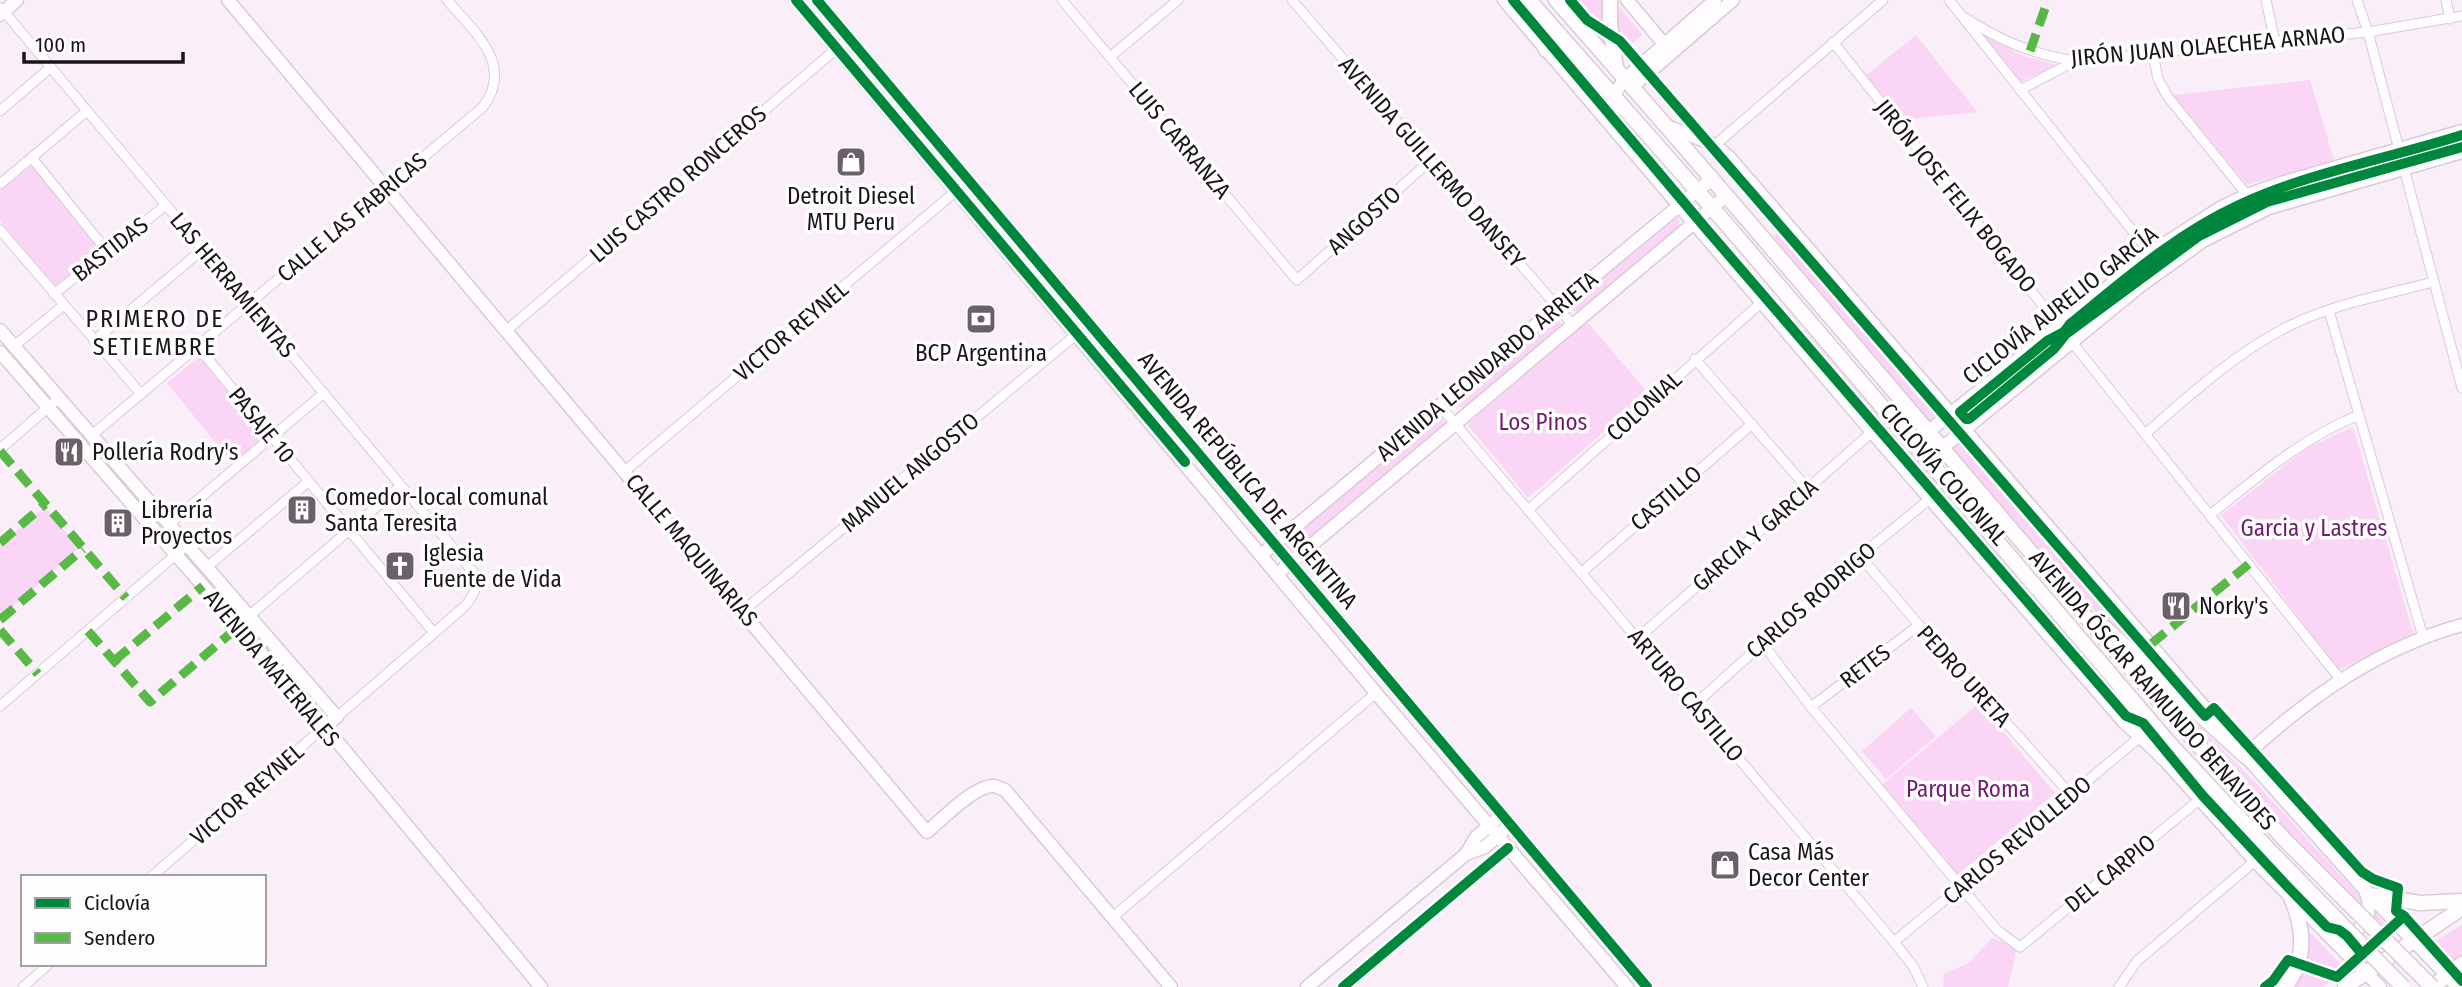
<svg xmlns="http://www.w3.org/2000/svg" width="2462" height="987" viewBox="0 0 2462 987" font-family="'Fira Sans Condensed',sans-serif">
  <rect width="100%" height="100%" fill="#faeef8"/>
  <g fill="#fbd5f6">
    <polygon points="1565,0 1613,0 1642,34 1624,52 1609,51"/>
    <polygon points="1979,30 2020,55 2057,65 2021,82"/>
    <polygon points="1916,35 1977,112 1899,120 1864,77"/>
    <polygon points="2310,80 2334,160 2247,185 2173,95"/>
    <polygon points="29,158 102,249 56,287 0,221 0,182"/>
    <path d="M2386 158 2389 168 2248 210 2160 264 2078 327 2074 322C2100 300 2126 277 2153 257 2223 206 2304 181 2386 158Z"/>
    <polygon points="1676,216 1680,221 1679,226 1576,313 1568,303"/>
    <polygon points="1777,232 1786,233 1940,410 1929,422 1774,238"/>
    <polygon points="1728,243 1951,497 1943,504 1723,249"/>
    <polygon points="1553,316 1562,324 1560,327 1467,406 1463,409 1455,404 1454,400"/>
    <polygon points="1587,322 1648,393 1528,498 1467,424"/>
    <polygon points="2055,339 2059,345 1970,417 1965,411"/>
    <polygon points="201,355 267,437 233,464 167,383"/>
    <polygon points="1438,414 1447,424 1290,556 1282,547 1284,545"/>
    <polygon points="2353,427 2413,633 2339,670 2221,515 2307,448"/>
    <polygon points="1959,440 1964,440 2185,696 2123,641 2025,537 1953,452 1953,448"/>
    <polygon points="45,507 79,548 0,618 0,545"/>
    <polygon points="1986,536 2059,619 2114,701 1978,545"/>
    <polygon points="185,552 321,707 314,713 178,557"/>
    <polygon points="2165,692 2252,779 2393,932 2390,934 2298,843"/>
    <polygon points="1979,703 2055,793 1958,875 1882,785"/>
    <polygon points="1911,708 1936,736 1886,779 1862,751"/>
    <polygon points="2462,925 2462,957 2456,964 2435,941"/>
    <polygon points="2304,926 2348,972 2322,987 2290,987"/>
    <polygon points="1992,938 2017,947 2008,987 1943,987 1944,974 1970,962"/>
  </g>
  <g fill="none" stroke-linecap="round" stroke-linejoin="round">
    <g stroke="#d6cdd5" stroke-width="11">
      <g id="street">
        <polyline points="1062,0 1297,280 1431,160"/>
        <polyline points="1292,0 1572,324"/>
        <polyline points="1949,0 2150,253"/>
        <polyline points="2266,0 2275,42"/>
        <polyline points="2357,0 2368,32 2462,388"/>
        <polyline points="2446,0 2450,19"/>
        <path d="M1 8 475 574C477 589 474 596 464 607L337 717"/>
        <path d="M1962 16C2001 41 2029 53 2075 61L2368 32 2462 16"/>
        <polyline points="1833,42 2340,679"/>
        <polyline points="2153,54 2158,79 2168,97 2247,195"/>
        <polyline points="1110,57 1178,0"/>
        <polyline points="2020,90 2075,61"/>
        <polyline points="0,111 51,67"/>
        <polyline points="1715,145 1883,0"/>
        <polyline points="32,158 107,251"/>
        <polyline points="0,184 87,111"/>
        <polyline points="0,230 141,394"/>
        <polyline points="54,294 166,205"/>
        <polyline points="2329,311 2423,637"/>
        <polyline points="507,330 849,38"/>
        <polyline points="94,341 203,249"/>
        <polyline points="14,346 64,305"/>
        <polyline points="198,347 434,633"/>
        <polyline points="1695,359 1808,489"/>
        <polyline points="1441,407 1894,942 1913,966 1923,987"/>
        <path d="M2145 434C2189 396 2232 356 2283 329 2329 305 2383 295 2433 282"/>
        <path d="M92 435 483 107C515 64 474 32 447 0"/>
        <polyline points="0,449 59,398"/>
        <polyline points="625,471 956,191"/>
        <polyline points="1528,510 1762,302"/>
        <path d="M2210 515C2257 477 2302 438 2359 415"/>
        <polyline points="169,524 324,393"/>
        <polyline points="1860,556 1919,625 2071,795"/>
        <polyline points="207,567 309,481"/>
        <polyline points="1581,573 1752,424"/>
        <polyline points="743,611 1077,334"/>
        <polyline points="249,616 401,486"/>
        <polyline points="1638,638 1872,432"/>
        <polyline points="1762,643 1811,707 1997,930 2020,947 2199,800"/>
        <polyline points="1694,705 1860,556 1931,498"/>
        <polyline points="0,706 187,545"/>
        <polyline points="1811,707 1919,625"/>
        <polyline points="151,877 324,727"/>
        <polyline points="1113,917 1376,693"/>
        <polyline points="1894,942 2140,737"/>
        <polyline points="23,987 49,964"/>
        <polyline points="2119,987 2137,961 2255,861"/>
      </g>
    </g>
    <g stroke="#d6cdd5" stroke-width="15">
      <g id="secondary">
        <path d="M228 0 927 832C941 820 976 784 994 786 996 786 1002 789 1005 790L1171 987"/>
        <polyline points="796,0 1376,693 1627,987"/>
        <polyline points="817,0 1647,987"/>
        <polyline points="1504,0 1872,432 2124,722 2162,757 2255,861 2380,987"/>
        <polyline points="1627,0 1664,44"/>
        <polyline points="0,15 17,0"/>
        <polyline points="1632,87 1733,0"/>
        <polyline points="1609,122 1617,90 1625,79 1715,0"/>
        <polyline points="1667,126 1715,145 1729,157 2224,730"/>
        <polyline points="0,330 337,717 324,727"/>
        <polyline points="0,352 316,716 541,987"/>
        <polyline points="1928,432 2150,253 2220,208 2247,195 2281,183 2462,131"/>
        <polyline points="1942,448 2139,287 2203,241 2269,208 2462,152"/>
        <path d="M1267 550C1416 427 1563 300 1713 178"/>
        <polyline points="1283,569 1727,195"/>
        <polyline points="2240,750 2366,891 2458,987"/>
        <path d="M2245 756C2309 697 2378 648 2462 625"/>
        <polyline points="1466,854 1476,837 1495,821"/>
        <path d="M2326 933C2353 944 2377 920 2366 893"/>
        <polyline points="1307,987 1466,854 1485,847 1503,831"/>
      </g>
    </g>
    <g stroke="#d6cdd5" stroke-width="17">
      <g id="primary">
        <polyline points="1529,0 1722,219 2170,744 2273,854"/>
        <path d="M1556 0C1686 148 1815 298 1943 449 2055 581 2167 714 2285 840"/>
        <polyline points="1610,0 1610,24 1616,68"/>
        <polyline points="1525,1 1546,50"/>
        <polyline points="2104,627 2245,756"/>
        <polyline points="2119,695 2162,757"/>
        <polyline points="2369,895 2420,903 2462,901"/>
        <path d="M2285 987C2307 960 2304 928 2291 898"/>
        <polyline points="2345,987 2462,908"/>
        <polyline points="2432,987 2462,964"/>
      </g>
    </g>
    <use href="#street" stroke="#fefcfe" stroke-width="9"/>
    <use href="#secondary" stroke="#fefcfe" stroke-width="12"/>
    <use href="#primary" stroke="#fefcfe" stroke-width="14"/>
    <g stroke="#d6cdd5" stroke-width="17" stroke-linecap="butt">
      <g id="primary-bridge">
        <polyline points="2285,840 2432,987"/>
        <polyline points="2273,854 2403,987"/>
      </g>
    </g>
    <use href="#primary-bridge" stroke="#fefcfe" stroke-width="14"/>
    <g stroke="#58b947" stroke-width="9" stroke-dasharray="18 9" stroke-linecap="butt">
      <polyline points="2030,51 2048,0"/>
      <polyline points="0,451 126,598"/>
      <polyline points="0,543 45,504"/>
      <polyline points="0,620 83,549"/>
      <polyline points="0,630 38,674"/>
      <polyline points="88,631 150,702 238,627"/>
      <polyline points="2151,644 2249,564"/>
      <polyline points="114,661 203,586"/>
    </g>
    <g stroke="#fefefe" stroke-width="15">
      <g id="cycleway">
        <polyline points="796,0 1185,462"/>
        <polyline points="817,0 1647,987"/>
        <polyline points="1513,0 1708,231 2126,716 2143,723 2203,796 2286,885 2327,927 2339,930 2347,936 2362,954"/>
        <polyline points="1570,0 1587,20 1620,41 2205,716 2214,708 2362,872 2373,879 2398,888 2396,911 2404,916"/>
        <path d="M2462 135C2390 158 2307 173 2239 205 2176 234 2124 280 2070 324L2064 332 2047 341 1960 412 1966 419H1969L2054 349 2066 334 2199 236 2267 202 2462 147"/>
        <polyline points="1343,987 1508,848"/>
        <polyline points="2265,987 2273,981 2288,960 2337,977 2404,916 2462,981"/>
      </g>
    </g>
    <use href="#cycleway" stroke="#00873e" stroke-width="10"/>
  </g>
  <defs>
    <g id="shop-square" transform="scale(1.575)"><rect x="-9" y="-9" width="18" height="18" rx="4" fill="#696068" stroke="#fefefe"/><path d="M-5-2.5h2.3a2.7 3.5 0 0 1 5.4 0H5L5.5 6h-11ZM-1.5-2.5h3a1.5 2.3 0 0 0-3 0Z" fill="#fff"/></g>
    <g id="bank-square" transform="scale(1.575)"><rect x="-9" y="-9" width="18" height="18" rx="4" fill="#696068" stroke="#fefefe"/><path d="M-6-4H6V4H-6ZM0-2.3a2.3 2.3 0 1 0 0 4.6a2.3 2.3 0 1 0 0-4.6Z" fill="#fff"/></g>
    <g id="restaurant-square" transform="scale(1.575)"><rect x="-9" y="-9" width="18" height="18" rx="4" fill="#696068" stroke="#fefefe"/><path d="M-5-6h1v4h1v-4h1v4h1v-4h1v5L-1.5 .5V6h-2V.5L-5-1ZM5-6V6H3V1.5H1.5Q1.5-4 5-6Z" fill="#fff"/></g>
    <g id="building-square" transform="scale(1.575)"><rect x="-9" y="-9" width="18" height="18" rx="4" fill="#696068" stroke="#fefefe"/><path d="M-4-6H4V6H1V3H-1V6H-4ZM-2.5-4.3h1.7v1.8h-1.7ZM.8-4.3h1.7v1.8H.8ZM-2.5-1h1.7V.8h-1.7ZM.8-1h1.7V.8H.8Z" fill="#fff"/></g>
    <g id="church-square" transform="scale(1.575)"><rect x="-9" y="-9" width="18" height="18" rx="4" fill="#696068" stroke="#fefefe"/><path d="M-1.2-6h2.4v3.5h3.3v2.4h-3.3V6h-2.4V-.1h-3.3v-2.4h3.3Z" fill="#fff"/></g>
  </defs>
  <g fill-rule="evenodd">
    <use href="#shop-square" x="851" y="162"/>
    <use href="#bank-square" x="981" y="319"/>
    <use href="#restaurant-square" x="69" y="452"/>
    <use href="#building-square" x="302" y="510"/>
    <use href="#building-square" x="118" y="523"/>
    <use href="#church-square" x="400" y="566"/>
    <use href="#restaurant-square" x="2176" y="606"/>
    <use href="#shop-square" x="1725" y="865"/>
  </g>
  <g text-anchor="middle" stroke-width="7" stroke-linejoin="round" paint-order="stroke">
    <g font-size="23" fill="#1b141a" stroke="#fefefe">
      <text transform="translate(2208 46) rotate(-5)" y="8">JIRÓN JUAN OLAECHEA ARNAO</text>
      <text transform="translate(1180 140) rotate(50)" y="8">LUIS CARRANZA</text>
      <text transform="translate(1432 162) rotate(49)" y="8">AVENIDA GUILLERMO DANSEY</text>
      <text transform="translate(678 184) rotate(-41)" y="8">LUIS CASTRO RONCEROS</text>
      <text transform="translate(1956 196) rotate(51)" y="8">JIRÓN JOSE FELIX BOGADO</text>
      <text transform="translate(352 217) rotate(-40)" y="8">CALLE LAS FABRICAS</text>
      <text transform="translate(1364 220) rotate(-42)" y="8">ANGOSTO</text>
      <text transform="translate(110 249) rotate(-38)" y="8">BASTIDAS</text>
      <text transform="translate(233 285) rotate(50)" y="8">LAS HERRAMIENTAS</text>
      <text transform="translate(2060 305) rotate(-38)" y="8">CICLOVÍA AURELIO GARCÍA</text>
      <text transform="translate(791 331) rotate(-40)" y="8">VICTOR REYNEL</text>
      <text transform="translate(1487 366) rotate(-40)" y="8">AVENIDA LEONDARDO ARRIETA</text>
      <text transform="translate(1644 406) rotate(-42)" y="8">COLONIAL</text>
      <text transform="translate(262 425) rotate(51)" y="8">PASAJE 10</text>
      <text transform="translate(910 472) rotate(-40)" y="8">MANUEL ANGOSTO</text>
      <text transform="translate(1944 474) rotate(49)" y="8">CICLOVÍA COLONIAL</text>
      <text transform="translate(1248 480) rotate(50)" y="8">AVENIDA REPÚBLICA DE ARGENTINA</text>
      <text transform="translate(1666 498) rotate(-41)" y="8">CASTILLO</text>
      <text transform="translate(1755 535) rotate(-41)" y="8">GARCIA Y GARCIA</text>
      <text transform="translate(692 550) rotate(50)" y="8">CALLE MAQUINARIAS</text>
      <text transform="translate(1811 600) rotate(-41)" y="8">CARLOS RODRIGO</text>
      <text transform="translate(1865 666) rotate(-37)" y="8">RETES</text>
      <text transform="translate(272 668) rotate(50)" y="8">AVENIDA MATERIALES</text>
      <text transform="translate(1964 676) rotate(48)" y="8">PEDRO URETA</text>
      <text transform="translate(2153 690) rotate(49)" y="8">AVENIDA ÓSCAR RAIMUNDO BENAVIDES</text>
      <text transform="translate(1686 695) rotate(50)" y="8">ARTURO CASTILLO</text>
      <text transform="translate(247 794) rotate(-41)" y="8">VICTOR REYNEL</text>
      <text transform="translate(2017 840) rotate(-40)" y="8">CARLOS REVOLLEDO</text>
      <text transform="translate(2110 873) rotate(-39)" y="8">DEL CARPIO</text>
    </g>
    <g font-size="23" fill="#1b141a" stroke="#fefefe" text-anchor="start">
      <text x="851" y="204" text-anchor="middle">Detroit Diesel<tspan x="851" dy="26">MTU Peru</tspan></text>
      <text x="981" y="361" text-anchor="middle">BCP Argentina</text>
      <text x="92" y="460">Pollería Rodry's</text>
      <text x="325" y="505">Comedor-local comunal<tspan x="325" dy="26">Santa Teresita</tspan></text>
      <text x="141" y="518">Librería<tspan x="141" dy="26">Proyectos</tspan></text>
      <text x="423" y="561">Iglesia<tspan x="423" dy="26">Fuente de Vida</tspan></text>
      <text x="2199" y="614">Norky's</text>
      <text x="1748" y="860">Casa Más<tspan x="1748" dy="26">Decor Center</tspan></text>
    </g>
    <g font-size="23" fill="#731b6e" stroke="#fefefe">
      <text x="1543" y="430">Los Pinos</text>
      <text x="2314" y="536">Garcia y Lastres</text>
      <text x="1968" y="797">Parque Roma</text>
    </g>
    <g font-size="24" letter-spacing="2" fill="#1b141a" stroke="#fefefe">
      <text x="155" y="327">PRIMERO DE<tspan x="155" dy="28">SETIEMBRE</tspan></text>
    </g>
  </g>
  <rect x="21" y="875" width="245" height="91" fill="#fefefe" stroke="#a3a0a3" stroke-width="2"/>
  <rect x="35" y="898" width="35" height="10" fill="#00873e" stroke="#a3a0a3" stroke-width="2"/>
  <text x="84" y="910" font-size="21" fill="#1b141a">Ciclovía</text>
  <rect x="35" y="933" width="35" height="10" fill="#58b947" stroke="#a3a0a3" stroke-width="2"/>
  <text x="84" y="945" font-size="21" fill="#1b141a">Sendero</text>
  <path d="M24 52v10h159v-10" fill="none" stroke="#1b141a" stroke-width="3.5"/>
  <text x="35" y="52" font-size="21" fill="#1b141a" stroke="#fefefe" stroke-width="5" paint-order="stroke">100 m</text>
</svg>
